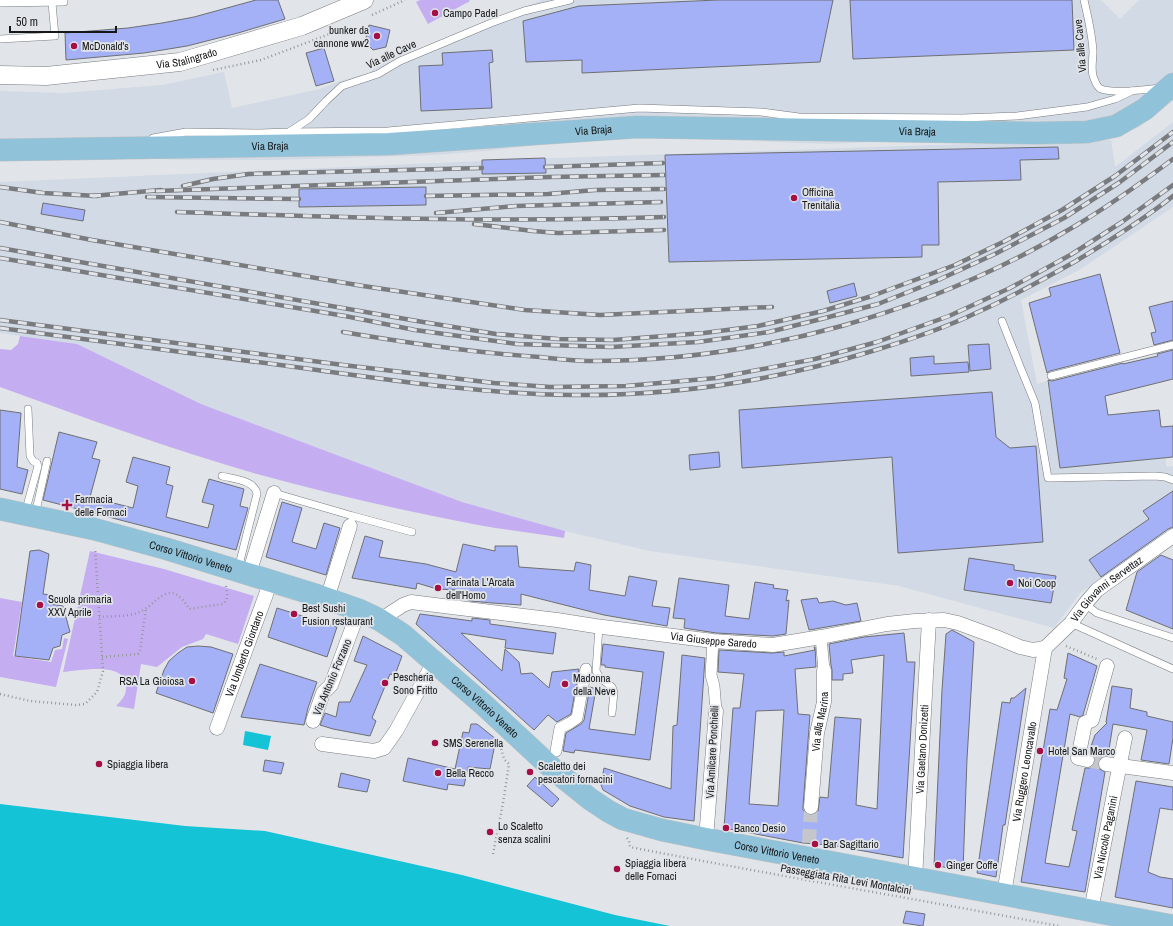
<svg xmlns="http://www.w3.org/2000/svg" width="1173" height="926" viewBox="0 0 1173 926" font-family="'Archivo Narrow',sans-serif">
  <rect width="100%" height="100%" fill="#e1e5e9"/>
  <g fill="#d2dae5">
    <polygon points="542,0 1101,0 1120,19 1139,0 1173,0 1173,101 1138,128 1111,136 915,140 829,144 699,139 641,135 595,138 496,150 436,155 277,160 182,160 80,156 0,157 0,91 63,93 162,85 224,72 232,108 320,89 343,80 369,73 375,67"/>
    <polygon points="1173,122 1173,207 1081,269 1021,300 1037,384 1047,381 1060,468 1166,458 1166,467 1173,466 1173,529 1081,592 1054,628 899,586 650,551 565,531 462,502 201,404 77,344 0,333 0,182 527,159 934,145 1111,140 1115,167"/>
  </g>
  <g fill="#c4aef1">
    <polygon points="420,0 469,0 470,1 428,24 416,2"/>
    <path d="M20 336 77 344 201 404 462 502 565 531 564 538C535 533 506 530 478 525 404 511 330 494 257 474 170 449 85 418 0 387V349L11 350 18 344Z"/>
    <path d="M90 551 164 569 254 596 238 644 206 634 203 639 182 647 157 667 141 664 134 709 116 706C122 700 127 695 126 685 124 661 79 671 63 672Z"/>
    <polygon points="0,598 22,602 13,656 51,662 55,650 62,649 64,638 68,639 56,687 0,677"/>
  </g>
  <g fill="#14c3d5">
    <polygon points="245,731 271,736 268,750 243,745"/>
    <polygon points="0,804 185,826 265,831 462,875 615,915 670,926 0,926"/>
  </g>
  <g fill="#a5b1f6" stroke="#6e6f73" fill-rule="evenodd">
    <polygon points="256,0 278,0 285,19 238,33 187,46 144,53 66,60 65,33 128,28 162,23 194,17"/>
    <polygon points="718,0 833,0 820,62 582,73 582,60 526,62 523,21 579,6"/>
    <polygon points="850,0 1072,0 1074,50 853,59"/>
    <polygon points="369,25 390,30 386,47 373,50 365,42"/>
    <polygon points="324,48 334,81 316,86 306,53"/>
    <polygon points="492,50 493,62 489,63 492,108 421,111 419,66 443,65 442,53"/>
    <polygon points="1058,147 1059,159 1020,160 1021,180 938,182 939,245 922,245 922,257 669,262 665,155"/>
    <polygon points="545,158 546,173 482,174 482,160"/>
    <polygon points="426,187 426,205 299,207 299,189"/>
    <polygon points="43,203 85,210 83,221 41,214"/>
    <polygon points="1100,274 1120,353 1050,371 1047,373 1029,303 1051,296 1049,288"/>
    <polygon points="854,283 857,296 830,303 827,291"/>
    <polygon points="1173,301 1173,340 1154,345 1151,333 1156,332 1149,307"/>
    <polygon points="989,344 991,369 970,371 968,345"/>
    <polygon points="1173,350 1173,379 1105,396 1108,415 1159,410 1161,427 1173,426 1173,457 1060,468 1048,380 1052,381 1123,363 1123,364 1158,356 1157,354"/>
    <polygon points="934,356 934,364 968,362 969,372 911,376 910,358"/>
    <polygon points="992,392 996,437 1010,448 1036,446 1043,542 898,553 892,457 742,468 739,410"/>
    <polygon points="0,410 21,413 17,467 28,470 22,494 0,489"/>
    <polygon points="59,432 97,442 92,458 100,460 90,497 133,508 138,486 126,482 133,457 170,467 166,484 173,486 166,517 208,528 214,505 202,502 209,479 244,489 240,506 248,508 236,550 43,500"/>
    <polygon points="719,452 720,467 690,470 689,455"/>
    <polygon points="1173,491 1173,527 1168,529 1101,577 1089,560 1149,519 1143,511"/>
    <polygon points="282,502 302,508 292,542 316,549 324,523 340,528 326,575 266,557"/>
    <polygon points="365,536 383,541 379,557 426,564 456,572 463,544 495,551 495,546 517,546 519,567 574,571 576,562 591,565 589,590 625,596 629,576 657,581 652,606 670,608 667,626 604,615 521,594 521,605 492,603 470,601 455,590 437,589 417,583 416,589 352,578"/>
    <polygon points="39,550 49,554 43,594 51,595 50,604 63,606 70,632 62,635 60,646 53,648 49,660 15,656 30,551"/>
    <polygon points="1161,555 1173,560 1173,629 1126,610 1137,572"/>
    <polygon points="969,558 1014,565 1014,570 1056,576 1051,603 964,590"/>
    <polygon points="679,578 729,585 725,616 749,619 755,582 774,585 773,588 788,590 786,601 789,600 786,634 773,636 716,633 684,628 685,619 673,618"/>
    <polygon points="817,598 819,603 833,601 846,605 857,603 861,621 809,630 801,600"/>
    <polygon points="277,608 337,627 327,657 268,637"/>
    <polygon points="420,614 472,621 472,618 490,620 490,624 556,633 553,654 505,648 506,640 461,633 502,671 505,649 519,662 521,674 532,673 549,688 552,672 579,669 571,714 557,722 548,715 534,730 416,624"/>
    <polygon points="952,630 974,642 967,759 963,871 934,865 942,690 946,634"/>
    <path d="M904 633 907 662H915L903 858 830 845 803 843 724 828 733 708H740L744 674 718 672 719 650 772 653 784 652V656L815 650 814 647H815L816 667 795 669 798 714 810 715 803 806V810L806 814 811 815 815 814 818 811 820 797 828 798 835 717 861 719 856 805 877 809 884 655 851 660 853 673 843 674V680H832V670L831 665 829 644 864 637ZM784 710 778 806 749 804 756 711Z"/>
    <polygon points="363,636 402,656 395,675 390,674 372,718 376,721 370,736 333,729 320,725 325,713 336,717 339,702 350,702 367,665 354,661"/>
    <polygon points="603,644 664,652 650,760 575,750 574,753 563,751 566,733 581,724 584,720 590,687 596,689 589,729 635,735 643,672 605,667 605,665 601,665"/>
    <polygon points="198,646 211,647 233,654 213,713 156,693 164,670 169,661 178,653 187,647"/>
    <polygon points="1068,653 1097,666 1083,715 1080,717 1070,714 1045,863 1069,867 1077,831 1072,830 1085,768 1090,768 1095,762 1095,757 1089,752 1095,735 1107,723 1106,722 1112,686 1132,689 1130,708 1147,712 1147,716 1173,722 1173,738 1169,764 1141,760 1147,730 1113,724 1108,756 1102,756 1098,762 1098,768 1105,772 1085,892 1021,882 1050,709 1057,710 1067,679 1064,678"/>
    <polygon points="682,655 705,658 694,821 664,817 630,806 603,790 601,785 604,768 671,789 673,726 677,725"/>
    <polygon points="260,664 317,682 308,708 304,725 241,717"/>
    <polygon points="1026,688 1005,825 1003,825 996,877 977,873 1002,702 1010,703 1011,698 1014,698"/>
    <polygon points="471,724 477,724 496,739 490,769 468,767 464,786 448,784 447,790 403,781 408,758 455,769 463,732 469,733"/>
    <polygon points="265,760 284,763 281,774 263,771"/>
    <polygon points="341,773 370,780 367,792 338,787"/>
    <polygon points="535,777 559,799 552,807 527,786"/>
    <polygon points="1136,781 1173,787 1173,810 1160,808 1148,872 1160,877 1173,879 1173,908 1115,897"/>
    <polygon points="906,911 925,914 923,926 903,923"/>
  </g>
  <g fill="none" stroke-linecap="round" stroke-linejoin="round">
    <g stroke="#c3c6ca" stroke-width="14" stroke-dasharray="14 7" stroke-linecap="butt">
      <polyline points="1087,760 1106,764"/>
      <polyline points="809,843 811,807"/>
    </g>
    <g stroke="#797c80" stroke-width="8">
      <g id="service">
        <path d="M1084 0C1088 17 1092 34 1093 51 1093 59 1091 68 1093 76 1095 80 1096 87 1101 89 1115 94 1144 90 1159 88"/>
        <polyline points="0,3 64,2 64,0"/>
        <polyline points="0,39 55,36 52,3"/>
        <polyline points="289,132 388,131 639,108 761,112 799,117 962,118 1017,116 1087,107 1115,99 1132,91"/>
        <polyline points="153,138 186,132 260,133 289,132 309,119 326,101 342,86 378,74 400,61 491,23 524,11 570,0"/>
        <polyline points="1002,321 1021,369 1035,403 1048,478 1155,476 1165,477 1173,480"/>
        <polyline points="1051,376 1173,345"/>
        <path d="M222 476C233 479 255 480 257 494L238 569"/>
        <polyline points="274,493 353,516 350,526"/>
        <polyline points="25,513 38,466 37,463 33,461 30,456 28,409"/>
        <polyline points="35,515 47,461"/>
        <polyline points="353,516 412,532"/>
        <polyline points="1085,604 1097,613 1173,638"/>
        <polyline points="1071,623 1173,669"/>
        <polyline points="599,626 596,671 600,678 612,687 614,692 612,713"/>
      </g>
    </g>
    <g stroke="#797c80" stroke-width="12">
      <g id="pedestrian">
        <polyline points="821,637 824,670"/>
        <polyline points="713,641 711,675 714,686 716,711"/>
        <polyline points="556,751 560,728 570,723 577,718 586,669"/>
      </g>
    </g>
    <g stroke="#797c80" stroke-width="15">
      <g id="minor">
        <polyline points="249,574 274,493"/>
        <polyline points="327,599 350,526"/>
        <path id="s1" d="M380 620 403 605 411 602 557 620 595 626 713 641 773 645 821 637 887 624 915 621 944 620 958 623 996 637 1020 647 1033 650 1045 648"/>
        <path id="s2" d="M1045 648 1071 623 1085 604 1097 590 1173 536"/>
        <polyline points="313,721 323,693 331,685 359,610"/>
        <path id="s3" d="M217 728 271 581"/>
        <polyline points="322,744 374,751 384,748 396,731 434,662"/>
        <polyline points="1087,760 1078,758 1085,723 1092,720 1107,666"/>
        <polyline points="1106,764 1173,773"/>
        <path id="s4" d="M811 807 817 733 824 702V670"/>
        <polyline points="706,839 716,711"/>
        <path id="s5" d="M915 879 929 620"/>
        <path id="s6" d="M1004 894 1045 648"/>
        <path id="s7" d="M1091 910 1125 738"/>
      </g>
    </g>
    <g stroke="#797c80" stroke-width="19">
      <g id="tertiary">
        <path id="s8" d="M0 75 46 76 180 62 302 26 364 0"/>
      </g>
    </g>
    <g stroke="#c2c3c3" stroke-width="23">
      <g id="primary">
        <path id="s9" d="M0 150 389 144 637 127 1036 133 1087 132 1116 126 1145 109 1173 84"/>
        <path id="s10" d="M0 509 94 529 167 549 316 595 359 610 380 620 403 635 484 705 554 770 590 799 608 811 623 819 662 830 706 839 1173 926"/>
      </g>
    </g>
    <g stroke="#96999c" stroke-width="2.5" stroke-dasharray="1 3" stroke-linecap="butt">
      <polyline points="372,15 405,0"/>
      <polyline points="213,70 261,60 327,35 342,28"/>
      <path d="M99 617C111 616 126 617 137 613 158 606 168 574 189 609L223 604C229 599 227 593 226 586"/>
      <polyline points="1066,646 1097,659"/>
      <polyline points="102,657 138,654 140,651 146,608"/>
      <polyline points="0,694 30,701 76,705 85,704 97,692 103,671 95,548"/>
      <path d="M627 838 629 841 630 847C773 875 916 899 1059 926"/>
      <polyline points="493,854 503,803 509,764 504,759 500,744"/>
    </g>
    <use href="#service" stroke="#fff" stroke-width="7"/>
    <use href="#pedestrian" stroke="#fff" stroke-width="11"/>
    <use href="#minor" stroke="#fff" stroke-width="14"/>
    <use href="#tertiary" stroke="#fff" stroke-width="18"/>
    <use href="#primary" stroke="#90c2d9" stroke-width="22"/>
    <g stroke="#797b7e" stroke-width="4.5">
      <g id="rail">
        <polyline points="545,167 663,163"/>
        <polyline points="183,186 213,179 249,174 482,168"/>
        <polyline points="0,187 43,193 97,196"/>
        <polyline points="156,191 549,177 664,175"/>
        <polyline points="92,196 161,190"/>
        <polyline points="426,196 548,194 595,190 664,189"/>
        <polyline points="147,197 299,199"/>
        <path d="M177 212C339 217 502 223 664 217"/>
        <polyline points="436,213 516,206 661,202"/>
        <polyline points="0,222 92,240 363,286 525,310 600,315 772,307"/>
        <polyline points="474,224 533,231 558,233 664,230"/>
        <polyline points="0,248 417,321 496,334 558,339 613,340 704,333 758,326 823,311 872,296 955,265 1005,241 1062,210 1115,176 1173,132"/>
        <polyline points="0,258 345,316 415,330 517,344 611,347 698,342 769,332 825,318 878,304 936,281 995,254 1064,218 1120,182 1173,142"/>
        <polyline points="0,320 343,365 494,383 550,387 626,386 716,378 815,359 877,342 949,316 1010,288 1072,254 1122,222 1173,185"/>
        <path d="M0 328C103 342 207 355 310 369 397 381 485 394 573 395 673 396 773 381 869 352 906 341 943 329 978 312 1012 297 1044 279 1076 261 1109 241 1143 220 1173 196"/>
        <path d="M343 332C408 343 474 353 540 357 557 359 575 361 592 361 759 361 932 312 1075 226 1109 206 1141 183 1173 159"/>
      </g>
    </g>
    <use href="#rail" stroke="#e1e5e9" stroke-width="3" stroke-dasharray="9" stroke-linecap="butt"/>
  </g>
  <g fill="#a60f46" stroke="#e1e5e9" stroke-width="1.5">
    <circle cx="435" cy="13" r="4"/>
    <circle cx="377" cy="36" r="4"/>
    <circle cx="74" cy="46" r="4"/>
    <circle cx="794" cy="198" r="4"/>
    <path d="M65 499h4v4h4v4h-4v4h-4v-4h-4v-4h4z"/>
    <circle cx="1010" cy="583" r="4"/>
    <circle cx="438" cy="588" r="4"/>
    <circle cx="40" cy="605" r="4"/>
    <circle cx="294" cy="614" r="4"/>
    <circle cx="192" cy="681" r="4"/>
    <circle cx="385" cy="683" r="4"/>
    <circle cx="565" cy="684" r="4"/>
    <circle cx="435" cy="743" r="4"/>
    <circle cx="1040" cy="751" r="4"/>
    <circle cx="99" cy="764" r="4"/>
    <circle cx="530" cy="772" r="4"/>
    <circle cx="438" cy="773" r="4"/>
    <circle cx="726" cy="828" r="4"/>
    <circle cx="490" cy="832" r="4"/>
    <circle cx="815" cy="844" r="4"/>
    <circle cx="938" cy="865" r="4"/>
    <circle cx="617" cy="869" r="4"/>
  </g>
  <g text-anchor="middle" stroke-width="3.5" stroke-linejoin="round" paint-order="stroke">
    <g font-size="11" fill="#161719" stroke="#e1e5e9" text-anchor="start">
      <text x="443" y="17">Campo Padel</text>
      <text x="369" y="34" text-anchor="end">bunker da<tspan x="369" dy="13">cannone ww2</tspan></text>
      <text x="82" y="50">McDonald's</text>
      <text x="802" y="196">Officina<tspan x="802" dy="13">Trenitalia</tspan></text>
      <text x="75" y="503">Farmacia<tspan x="75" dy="13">delle Fornaci</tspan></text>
      <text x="446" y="586">Farinata L'Arcata<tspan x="446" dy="13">dell'Homo</tspan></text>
      <text x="1018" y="587">Noi Coop</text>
      <text x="48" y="603">Scuola primaria<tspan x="48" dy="13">XXV Aprile</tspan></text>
      <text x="302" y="612">Best Sushi<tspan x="302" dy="13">Fusion restaurant</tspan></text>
      <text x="393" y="681">Pescheria<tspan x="393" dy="13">Sono Fritto</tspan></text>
      <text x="573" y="682">Madonna<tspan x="573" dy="13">della Neve</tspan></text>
      <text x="184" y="685" text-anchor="end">RSA La Gioiosa</text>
      <text x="443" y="747">SMS Serenella</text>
      <text x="1048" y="755">Hotel San Marco</text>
      <text x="107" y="768">Spiaggia libera</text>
      <text x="538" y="770">Scaletto dei<tspan x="538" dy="13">pescatori fornacini</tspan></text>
      <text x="446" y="777">Bella Recco</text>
      <text x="498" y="830">Lo Scaletto<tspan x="498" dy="13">senza scalini</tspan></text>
      <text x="734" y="832">Banco Desio</text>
      <text x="823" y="848">Bar Sagittario</text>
      <text x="625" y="867">Spiaggia libera<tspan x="625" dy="13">delle Fornaci</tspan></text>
      <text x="946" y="869">Ginger Coffe</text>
    </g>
    <g font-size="11" fill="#161719" stroke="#e1e5e9">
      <text transform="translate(1080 46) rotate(-95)" y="4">Via alle Cave</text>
      <text transform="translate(391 54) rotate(-25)" y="4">Via alle Cave</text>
      <text dy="4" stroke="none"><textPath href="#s8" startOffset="188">Via Stalingrado</textPath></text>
      <text dy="4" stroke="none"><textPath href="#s9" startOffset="594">Via Braja</textPath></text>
      <text dy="4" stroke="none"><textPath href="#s9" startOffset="918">Via Braja</textPath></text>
      <text dy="4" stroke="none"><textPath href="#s9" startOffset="270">Via Braja</textPath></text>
      <text dy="4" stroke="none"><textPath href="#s10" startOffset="197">Corso Vittorio Veneto</textPath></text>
      <text dy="4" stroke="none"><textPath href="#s2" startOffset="86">Via Giovanni Servettaz</textPath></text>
      <text dy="4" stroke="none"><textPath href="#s1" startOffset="341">Via Giuseppe Saredo</textPath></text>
      <text dy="4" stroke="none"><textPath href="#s3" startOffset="79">Via Umberto Giordano</textPath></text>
      <text transform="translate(332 677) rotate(-67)" y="4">Via Antonio Forzano</text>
      <text dy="4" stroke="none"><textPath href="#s10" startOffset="533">Corso Vittorio Veneto</textPath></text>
      <text dy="4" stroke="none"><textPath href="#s4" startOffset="86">Via alla Marina</textPath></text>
      <text dy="4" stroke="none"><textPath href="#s5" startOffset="130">Via Gaetano Donizetti</textPath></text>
      <text transform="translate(712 752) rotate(-87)" y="4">Via Amilcare Ponchielli</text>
      <text dy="4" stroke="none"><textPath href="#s6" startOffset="124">Via Ruggero Leoncavallo</textPath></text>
      <text dy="4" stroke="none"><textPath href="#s7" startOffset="74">Via Niccolò Paganini</textPath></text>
      <text dy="4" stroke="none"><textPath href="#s10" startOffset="869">Corso Vittorio Veneto</textPath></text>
      <text transform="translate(846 879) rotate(10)" y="4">Passeggiata Rita Levi Montalcini</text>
    </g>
  </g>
  <path d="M10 26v6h106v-6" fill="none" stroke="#161719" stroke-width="2"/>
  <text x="16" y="26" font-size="12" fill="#161719" stroke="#e1e5e9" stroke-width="3" paint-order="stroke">50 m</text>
</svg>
